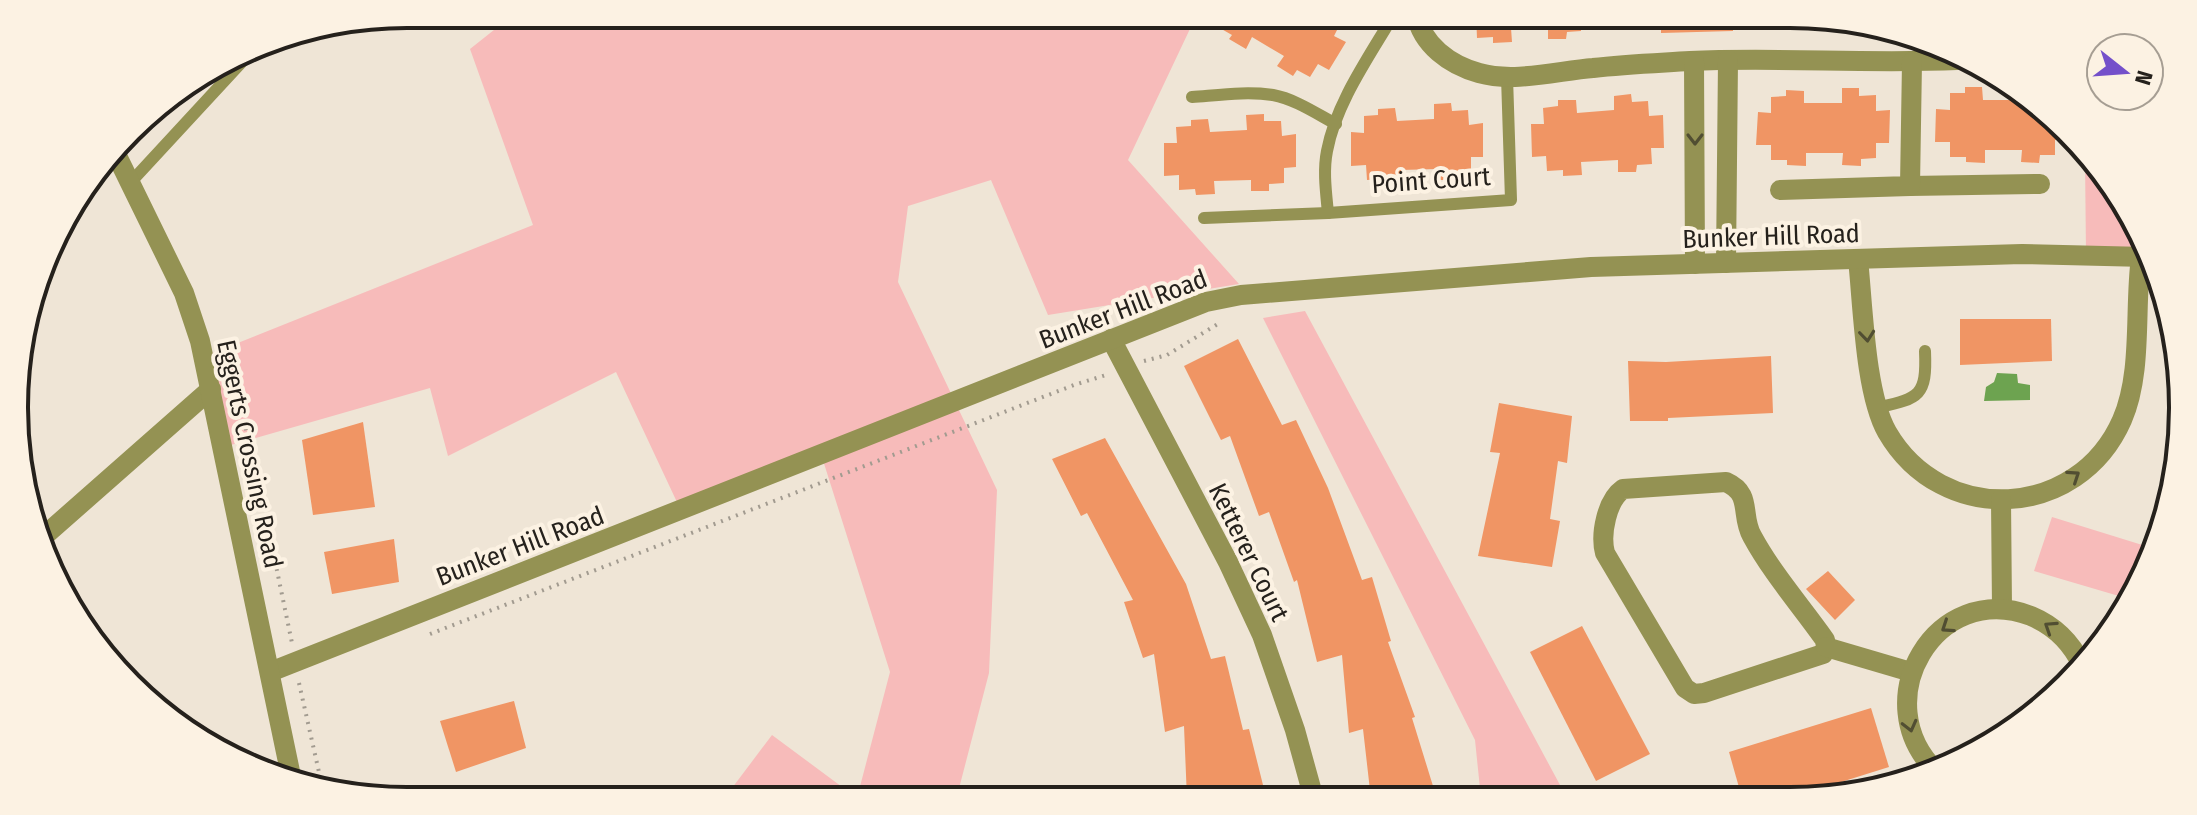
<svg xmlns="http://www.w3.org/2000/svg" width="2197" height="815" viewBox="0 0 2197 815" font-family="'Fira Sans Condensed',sans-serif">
  <rect width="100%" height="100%" fill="#efe5d6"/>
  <g fill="#f7bbba">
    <polygon points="514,14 1197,14 1128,160 1239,284 1048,315 991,180 908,206 898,282 997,490 989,673 956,800 723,800 772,735 857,798 890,672 821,454 683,515 616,372 448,456 430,388 217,449 195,360 533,225 470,49"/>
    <polygon points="2085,159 2131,211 2145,254 2086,254"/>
    <polygon points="1305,311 1567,798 1481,798 1475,740 1263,318"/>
    <polygon points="2052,517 2152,548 2129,599 2034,571"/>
  </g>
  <polygon fill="#6da350" points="1997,373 2017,374 2018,383 2030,385 2030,400 1984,401 1986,387 1994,382"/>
  <g fill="#f09564">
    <polygon points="1225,14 1326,14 1341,22 1334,36 1346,42 1329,70 1318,64 1310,77 1297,70 1293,76 1277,66 1284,56 1252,37 1246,49 1229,39 1232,35 1218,27"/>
    <polygon points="1476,14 1510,14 1512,42 1493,43 1493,37 1477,38"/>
    <polygon points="1548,14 1581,14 1581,31 1567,32 1566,39 1548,39"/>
    <polygon points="1661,14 1733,14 1733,31 1661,33"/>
    <polygon points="1965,87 1982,87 1983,100 2020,100 2020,91 2029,96 2068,140 2055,140 2055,155 2040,155 2039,163 2021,162 2022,150 1985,150 1985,163 1966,162 1966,157 1950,157 1950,142 1935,142 1936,109 1950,110 1950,93 1965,93"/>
    <polygon points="1842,88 1859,88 1859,96 1876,95 1876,111 1890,110 1889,143 1876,143 1876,158 1861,159 1861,166 1842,165 1843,153 1806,153 1806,166 1787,165 1787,160 1771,160 1771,145 1756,145 1758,112 1771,113 1771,97 1786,96 1786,90 1804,91 1804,103 1842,103"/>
    <polygon points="1631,94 1632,102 1648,101 1649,116 1663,115 1664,148 1651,148 1652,164 1637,165 1636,172 1618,172 1618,160 1581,162 1582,175 1563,176 1563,170 1547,171 1546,156 1532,157 1531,124 1544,124 1543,108 1558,106 1558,100 1576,100 1577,113 1614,110 1614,96"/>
    <polygon points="1451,103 1452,111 1468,110 1469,125 1483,123 1483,157 1471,157 1471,172 1456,173 1456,180 1438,180 1438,169 1401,170 1402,183 1383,184 1382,179 1367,180 1366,165 1351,166 1351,132 1364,133 1364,116 1378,115 1378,109 1395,108 1397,121 1434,119 1434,104"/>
    <polygon points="1264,114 1264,121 1281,121 1282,136 1296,134 1296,167 1284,168 1284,183 1269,184 1269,191 1251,191 1251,180 1214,181 1215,194 1196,195 1195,189 1179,190 1179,175 1164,176 1164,143 1177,143 1176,127 1191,126 1191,120 1208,119 1210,132 1247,130 1246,115"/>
    <polygon points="1960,319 2051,319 2052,361 1960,365"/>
    <polygon points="1238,339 1282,425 1296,420 1328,488 1362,580 1372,577 1391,641 1388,642 1415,717 1412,718 1437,799 1371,799 1363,729 1349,733 1342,655 1317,662 1297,580 1294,582 1269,512 1259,516 1230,436 1221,440 1184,366"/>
    <polygon points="1771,356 1773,413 1668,418 1668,421 1630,421 1628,361 1666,362"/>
    <polygon points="1499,403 1572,416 1567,463 1558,461 1550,519 1560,521 1552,567 1478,556 1500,453 1490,452"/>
    <polygon points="363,422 375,507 313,515 302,440"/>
    <polygon points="1105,438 1186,584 1211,659 1225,656 1243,730 1249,729 1265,793 1226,799 1187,799 1184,726 1165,732 1154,654 1143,658 1124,602 1133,600 1087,513 1081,516 1052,459"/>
    <polygon points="394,539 399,582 332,594 324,552"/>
    <polygon points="1828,571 1855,600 1835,620 1806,589"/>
    <polygon points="1582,626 1650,754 1596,781 1530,652"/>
    <polygon points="514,701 526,748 456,772 440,721"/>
    <polygon points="1871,708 1889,767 1790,798 1742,798 1729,752"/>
  </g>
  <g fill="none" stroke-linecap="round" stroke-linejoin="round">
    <g stroke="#a29b90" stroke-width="4" stroke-dasharray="2 6" stroke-linecap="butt">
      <polyline points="1144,361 1167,355 1221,322"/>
      <polyline points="233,382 253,455 292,643"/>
      <polyline points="430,634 1074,385 1106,375"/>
      <polyline points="299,683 323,790"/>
    </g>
    <g stroke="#949253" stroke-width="12">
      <path d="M1192 97C1219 95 1247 91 1273 95 1295 99 1317 114 1336 124"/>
      <polyline points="130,183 252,51"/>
      <path d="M1328 213C1326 192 1323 171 1327 151 1336 103 1369 57 1393 16"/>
      <polyline points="1204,218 1328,213 1511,200 1507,77"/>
      <path d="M1877 408C1919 398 1927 397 1925 351"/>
    </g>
    <g stroke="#949253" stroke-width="20">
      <polyline points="1379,14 1390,20"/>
      <path d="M1416 14C1422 45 1450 65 1479 73 1514 83 1557 71 1593 68 1626 64 1658 63 1690 61 1779 57 1868 64 1957 60"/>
      <polyline points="1694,61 1695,264"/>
      <polyline points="1910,186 2040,184"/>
      <polyline points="1780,190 1910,186 1912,62"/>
      <path d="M1858 259C1863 306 1865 393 1887 432 1942 527 2078 520 2122 420 2143 372 2134 308 2141 257"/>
      <polyline points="1726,263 1728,60"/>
      <polyline points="1111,339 1228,562 1262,635 1295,730 1314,799"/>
      <path d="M1726 482C1753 494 1740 515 1752 536 1772 573 1801 606 1825 640L1826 647 1823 654 1704 693 1694 694 1685 688 1605 553C1600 534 1607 500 1623 489Z"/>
      <polyline points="2001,500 2002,608"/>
      <polyline points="43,537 211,389"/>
      <polyline points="1826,647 1911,672"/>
      <polyline points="270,672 1206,302 1241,295 1591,267 2022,254 2146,257"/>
      <path d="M1937 772C1864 702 1936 579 2031 616 2055 626 2071 642 2082 665"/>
    </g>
    <polyline stroke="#949253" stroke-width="20" points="115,152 184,293 200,341 292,781"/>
  </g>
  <defs><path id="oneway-chevron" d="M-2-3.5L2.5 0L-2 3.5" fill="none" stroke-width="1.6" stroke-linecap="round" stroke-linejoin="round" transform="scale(2)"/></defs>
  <g stroke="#514e32">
    <use href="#oneway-chevron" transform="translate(1695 139) rotate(90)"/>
    <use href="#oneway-chevron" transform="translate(1867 336) rotate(84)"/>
    <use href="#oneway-chevron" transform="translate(2074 476) rotate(-34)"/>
    <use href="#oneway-chevron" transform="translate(1947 627) rotate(146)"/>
    <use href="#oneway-chevron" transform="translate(2050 627) rotate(-147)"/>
    <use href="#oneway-chevron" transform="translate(1910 726) rotate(76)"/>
  </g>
  <g text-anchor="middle" stroke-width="8" stroke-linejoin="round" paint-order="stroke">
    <g font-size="26" fill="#25211c" stroke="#fcf2e3">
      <text transform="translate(1431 180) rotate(-4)" y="9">Point Court</text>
      <text transform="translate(1771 236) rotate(-2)" y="9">Bunker Hill Road</text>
      <text transform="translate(1123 309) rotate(-21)" y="9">Bunker Hill Road</text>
      <text transform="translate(250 454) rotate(78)" y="9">Eggerts Crossing Road</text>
      <text transform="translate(520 546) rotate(-21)" y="9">Bunker Hill Road</text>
      <text transform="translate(1249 552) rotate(64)" y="9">Ketterer Court</text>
    </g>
  </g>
  <path d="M0 0H2197V815H0ZM407 28H1790A379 379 0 0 1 2169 407V408A379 379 0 0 1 1790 787H407A379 379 0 0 1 28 408V407A379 379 0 0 1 407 28Z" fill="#fcf2e3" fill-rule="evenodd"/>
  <path fill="none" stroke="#25211c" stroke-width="4" d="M407 28H1790A379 379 0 0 1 2169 407V408A379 379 0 0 1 1790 787H407A379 379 0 0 1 28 408V407A379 379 0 0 1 407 28Z"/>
  <g transform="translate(2125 72) rotate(107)"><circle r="38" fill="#fcf2e3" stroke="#a69e93" stroke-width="2"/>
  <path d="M0-6L14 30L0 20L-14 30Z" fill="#7450ca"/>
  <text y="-12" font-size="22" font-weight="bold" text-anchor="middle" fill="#25211c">N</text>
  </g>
</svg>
